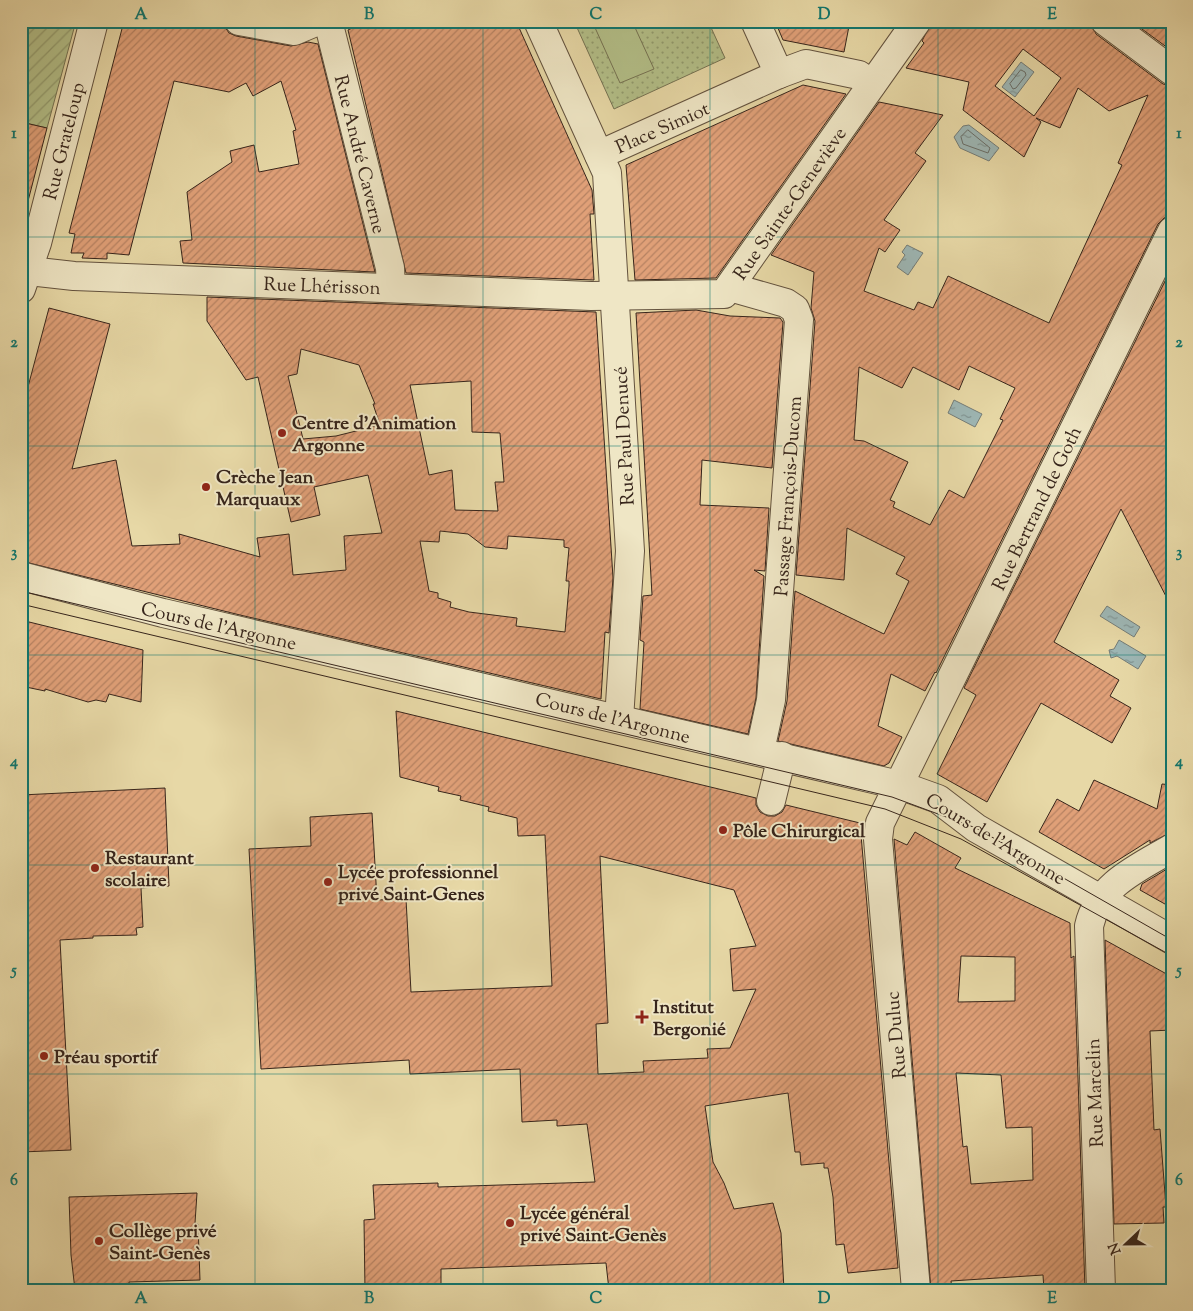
<svg xmlns="http://www.w3.org/2000/svg" width="1193" height="1311" viewBox="0 0 1193 1311" font-family="'Sorts Mill Goudy',serif">
  <defs>
    <pattern id="park-dots" width="8" height="8" patternUnits="userSpaceOnUse" patternTransform="scale(1.25)"><rect width="8" height="8" fill="#b3bf88"/><path d="M2 2h.1M6 6h.1" fill="none" stroke="#929b6e" stroke-width="1.8" stroke-linecap="round"/></pattern>
    <pattern id="garden-furrows" width="10" height="10" patternUnits="userSpaceOnUse" patternTransform="scale(1.25)"><rect width="10" height="10" fill="#b3bf88"/><path d="M-1 1l2-2M0 10L10 0M9 11l2-2" fill="none" stroke="#929b6e"/></pattern>
    <pattern id="water-ripples" width="26" height="14" patternUnits="userSpaceOnUse" patternTransform="scale(1.25)"><rect width="26" height="14" fill="#9db6b4"/><path d="M2 4q2-2 4 0t4 0M15 11q2-2 4 0t4 0" fill="none" stroke="#819492"/></pattern>
    <pattern id="building-hatch" width="6" height="6" patternUnits="userSpaceOnUse" patternTransform="scale(1.25)"><rect width="6" height="6" fill="#e0a078"/><path d="M-1 1l2-2M0 6l6-6M5 7l2-2" fill="none" stroke="#b68262"/></pattern>
  </defs>
  <rect width="100%" height="100%" fill="#e7d8a6"/>
  <filter id="stains"><feTurbulence type="fractalNoise" baseFrequency=".004" numOctaves="4"/><feColorMatrix values="0 0 0 0 .2 0 0 0 0 .09 0 0 0 0 .02 0 0 0 .5 -.17"/></filter>
  <radialGradient id="worn" r=".72"><stop offset=".6" stop-color="#630" stop-opacity="0"/><stop offset="1" stop-color="#630" stop-opacity=".3"/></radialGradient>
  <polygon fill="url(#park-dots)" stroke="#757252" points="574,21 708,21 725,58 614,109"/>
  <polygon fill="url(#garden-furrows)" stroke="#757252" points="21,21 76,21 47,128 21,122"/>
  <polygon fill="#b3bf88" stroke="#757252" points="592,21 632,21 654,69 620,83"/>
  <g fill="url(#water-ripples)" stroke="#747c77">
    <polygon points="1021,62 1034,72 1015,97 1002,87"/>
    <polygon points="969,125 999,148 989,161 960,148 954,137 963,126"/>
    <polygon points="907,245 923,253 908,275 897,267 905,255 902,252"/>
    <polygon points="954,400 982,414 975,427 948,413"/>
    <polygon points="1107,606 1140,627 1134,637 1100,616"/>
    <polygon points="1119,640 1146,656 1138,669 1117,656 1111,658 1109,650 1114,649"/>
  </g>
  <g fill="none" stroke-linecap="round" stroke-linejoin="round">
    <g stroke="#6a6e68" stroke-width="1">
      <polygon points="1021,70 1025,72 1026,75 1016,88 1013,89 1010,84"/>
      <polygon points="968,130 990,148 988,153 963,144 961,137"/>
    </g>
  </g>
  <g fill="url(#building-hatch)" stroke="#37251b" fill-rule="evenodd">
    <polygon points="124,21 192,21 225,27 229,33 236,36 291,46 308,42 318,44 375,272 183,263 180,241 192,240 187,192 232,162 230,151 254,145 259,172 299,164 293,131 296,130 281,81 253,96 246,83 229,92 174,81 129,255 107,253 107,259 82,258 84,253 71,253 75,234 69,233"/>
    <polygon points="367,21 516,21 592,190 594,214 590,214 594,280 406,273 348,30"/>
    <polygon points="775,21 850,21 844,52 783,40"/>
    <path d="M932 21H1090L1096 34 1163 84 1172 86V216L1164 218 1158 224 936 673 935 672 925 691 891 674 878 726 902 737 889 763 884 766 778 741 787 701 795 591 884 634 909 581 896 574 905 557 847 528 844 580 796 575 815 321 811 308 814 272 771 255 879 102 943 115 915 153 926 161 884 220 900 230 885 252 879 248 864 291 914 310 918 302 933 308 948 276 1049 323 1122 165 1118 163 1148 95 1109 111 1078 88 1060 128 1036 118 1041 122 1024 157 963 110 969 82 906 68 924 43 922 41ZM1023 49 1061 78 1034 116 995 86ZM969 366 1015 388 1000 419 1003 420 964 498 949 490 930 525 893 507 895 502 890 500 908 462 864 441 854 440 859 367 902 388 913 367 959 390Z"/>
    <polygon points="1131,21 1172,21 1172,51"/>
    <polygon points="803,85 846,94 716,278 635,280 626,165"/>
    <polygon points="21,122 47,128 28,201 21,200"/>
    <polygon points="1172,267 1172,608 1121,509 1054,642 1119,680 1110,696 1131,708 1112,743 1041,703 987,802 937,774 976,695 964,688"/>
    <path d="M207 297 596 312 613 578 609 633 605 632 601 699 240 615 21 561V413L49 308 110 324 72 469 116 460 132 546 180 544 179 534 260 557 257 538 289 534 293 575 346 570 344 536 382 533 368 475 314 487 320 515 291 522 258 377 246 380 207 321ZM301 349 359 365 375 404H373L380 425 336 436 303 439 288 376 297 374ZM471 381 472 432 500 433 504 482H495L498 511 455 510 452 470 429 475 410 385ZM440 531 468 534 485 547 507 549 508 536 564 540V547L569 548 566 581H569V586L565 632 516 626 517 618 469 612 450 607 451 602 438 598V593L429 591 420 541 439 542Z"/>
    <polygon points="696,310 730,316 780,318 783,322 772,468 702,460 700,505 769,508 765,571 754,570 764,576 756,698 748,734 640,709 644,642 640,640 643,596 652,595 636,313"/>
    <polygon points="21,620 143,650 141,702 109,694 106,702 96,700 88,702 45,689 45,691 21,686"/>
    <path d="M396 711 756 798V805L760 812 768 816H775L782 812 786 805 860 823 898 1268 848 1273 844 1244 836 1245 833 1197 828 1168H824V1163L801 1165 800 1152H795L788 1093 705 1106 713 1162 724 1183 734 1209 773 1203 781 1233 784 1290H609L606 1263 441 1269V1290H365L364 1220 375 1219 373 1185 438 1183V1187L595 1182 587 1124 557 1126V1120L522 1122 520 1069 410 1074 409 1060 261 1069 249 849 311 846 310 817 372 813 377 900 406 899 411 992 552 986 545 835 518 836 517 818 488 811 489 807 460 800 461 796 438 791 439 787 400 777ZM600 856 734 890 756 946 730 949 733 991 756 989 730 1048 707 1049 708 1058 643 1061 644 1072 598 1074 596 1024 608 1023Z"/>
    <polygon points="1094,780 1157,809 1162,784 1172,785 1172,832 1150,843 1150,840 1104,869 1039,832 1057,799 1079,811"/>
    <polygon points="165,788 169,886 141,888 143,927 136,928 137,935 93,936 93,938 60,940 71,1150 21,1152 21,795"/>
    <path d="M915 832 961 858 955 868 1070 923 1071 958 1074 956 1085 1290H1044L1043 1275 951 1281 952 1290H931L894 839 907 845ZM961 956 1015 957V1001L958 1002ZM956 1073 1001 1075 1006 1128 1032 1127 1033 1180 971 1184 967 1146 963 1147Z"/>
    <polygon points="1172,866 1172,908 1140,890 1142,884"/>
    <polygon points="1105,940 1172,977 1172,1030 1150,1031 1154,1130 1160,1129 1166,1207 1163,1207 1164,1223 1114,1224"/>
    <polygon points="197,1193 195,1223 198,1224 200,1280 129,1282 129,1290 75,1290 71,1255 69,1197"/>
  </g>
  <g fill="none" stroke-linecap="round" stroke-linejoin="round">
    <g stroke="#63523e" stroke-width="30">
      <g id="minor">
        <polyline points="239,21 294,31 318,21"/>
        <polyline points="328,21 390,268 391,288"/>
        <polyline points="538,21 607,173 630,551 619,719"/>
        <polyline points="1105,21 1172,71"/>
        <polyline points="779,74 806,64 859,75 872,84"/>
        <polyline points="599,155 779,74 755,21"/>
        <polyline points="29,271 74,276 591,296 724,294 917,21"/>
        <polyline points="730,287 786,303 795,309 799,320 771,700 760,751"/>
        <polyline points="21,289 37,243 94,21"/>
        <polyline points="21,576 163,613 899,785 938,799 976,828 1172,940"/>
        <polyline points="771,801 782,756"/>
        <polyline points="916,1290 878,839 880,823 1172,231"/>
        <path d="M1101 1290 1089 926C1098 885 1138 868 1172 848"/>
      </g>
    </g>
    <use href="#minor" stroke="#efe6c5" stroke-width="28"/>
    <g stroke="#37251b" stroke-width="1">
      <polyline points="21,591 892,797 976,828 1172,940"/>
      <polyline points="21,604 885,809 961,839 1172,956"/>
    </g>
  </g>
  <path fill="none" stroke="#0f766e" stroke-width="1" stroke-opacity="0.55" d="M255 21V1290M483 21V1290M710 21V1290M938 21V1290M21 237H1172M21 446H1172M21 655H1172M21 865H1172M21 1074H1172"/>
  <g fill="#8f2418" stroke="#efe6c5" stroke-width="2">
    <circle cx="282" cy="433" r="5"/>
    <circle cx="206" cy="487" r="5"/>
    <circle cx="723" cy="830" r="5"/>
    <circle cx="95" cy="868" r="5"/>
    <circle cx="328" cy="882" r="5"/>
    <path d="M639.5 1009.5h5v5h5v5h-5v5h-5v-5h-5v-5h5z"/>
    <circle cx="44" cy="1056" r="5"/>
    <circle cx="510" cy="1223" r="5"/>
    <circle cx="99" cy="1241" r="5"/>
  </g>
  <g text-anchor="middle" stroke-width="4" stroke-linejoin="round" paint-order="stroke">
    <g font-size="19" fill="#37251b" stroke="#efe6c5">
      <text transform="translate(662 127) rotate(-24)" y="7">Place Simiot</text>
      <text transform="translate(63 141) rotate(-76)" y="7">Rue Grateloup</text>
      <text transform="translate(361 154) rotate(76)" y="7">Rue André Caverne</text>
      <text transform="translate(789 203) rotate(-55)" y="7">Rue Sainte-Geneviève</text>
      <text transform="translate(322 285) rotate(2)" y="7">Rue Lhérisson</text>
      <text transform="translate(623 436) rotate(-93)" y="7">Rue Paul Denucé</text>
      <text transform="translate(787 496) rotate(-86)" y="7">Passage François-Ducom</text>
      <text transform="translate(1036 508) rotate(-64)" y="7">Rue Bertrand de Goth</text>
      <text transform="translate(219 625) rotate(13)" y="7">Cours de l'Argonne</text>
      <text transform="translate(613 717) rotate(14)" y="7">Cours de l'Argonne</text>
      <text transform="translate(996 838) rotate(31)" y="7">Cours de l'Argonne</text>
      <text transform="translate(895 1035) rotate(-95)" y="7">Rue Duluc</text>
      <text transform="translate(1094 1093) rotate(-92)" y="7">Rue Marcelin</text>
    </g>
    <g font-size="19" font-weight="bold" fill="#37251b" stroke="#efe6c5" text-anchor="start">
      <text x="292" y="429">Centre d'Animation<tspan x="292" dy="22">Argonne</tspan></text>
      <text x="216" y="483">Crèche Jean<tspan x="216" dy="22">Marquaux</tspan></text>
      <text x="733" y="837">Pôle Chirurgical</text>
      <text x="105" y="864">Restaurant<tspan x="105" dy="22">scolaire</tspan></text>
      <text x="338" y="878">Lycée professionnel<tspan x="338" dy="22">privé Saint-Genes</tspan></text>
      <text x="653" y="1013">Institut<tspan x="653" dy="22">Bergonié</tspan></text>
      <text x="54" y="1063">Préau sportif</text>
      <text x="520" y="1219">Lycée général<tspan x="520" dy="22">privé Saint-Genès</tspan></text>
      <text x="109" y="1237">Collège privé<tspan x="109" dy="22">Saint-Genès</tspan></text>
    </g>
  </g>
  <rect width="1193" height="1311" fill="none" stroke="#e7d8a6" stroke-width="55"/>
  <g transform="translate(1126 1244) rotate(248)" stroke="#efe6c5" stroke-width="4" paint-order="stroke">
  <path d="M0-4L9 19L0 12L-9 19Z" fill="#37251b"/>
  <text y="-8" font-size="14" font-weight="bold" text-anchor="middle" fill="#37251b">N</text>
  </g>
  <rect x="28" y="28" width="1138" height="1256" fill="none" stroke="#0f766e" stroke-width="2"/>
  <g font-size="16" text-anchor="middle" font-weight="bold" fill="#0f766e">
    <text x="141" y="19">A</text>
    <text x="369" y="19">B</text>
    <text x="596" y="19">C</text>
    <text x="824" y="19">D</text>
    <text x="1052" y="19">E</text>
    <text x="14" y="138">1</text>
    <text x="1179" y="138">1</text>
    <text x="14" y="347">2</text>
    <text x="1179" y="347">2</text>
    <text x="14" y="557">3</text>
    <text x="1179" y="557">3</text>
    <text x="14" y="766">4</text>
    <text x="1179" y="766">4</text>
    <text x="14" y="975">5</text>
    <text x="1179" y="975">5</text>
    <text x="14" y="1185">6</text>
    <text x="1179" y="1185">6</text>
    <text x="141" y="1303">A</text>
    <text x="369" y="1303">B</text>
    <text x="596" y="1303">C</text>
    <text x="824" y="1303">D</text>
    <text x="1052" y="1303">E</text>
  </g>
  <rect width="100%" height="100%" filter="url(#stains)"/>
  <rect width="100%" height="100%" fill="url(#worn)"/>
</svg>
